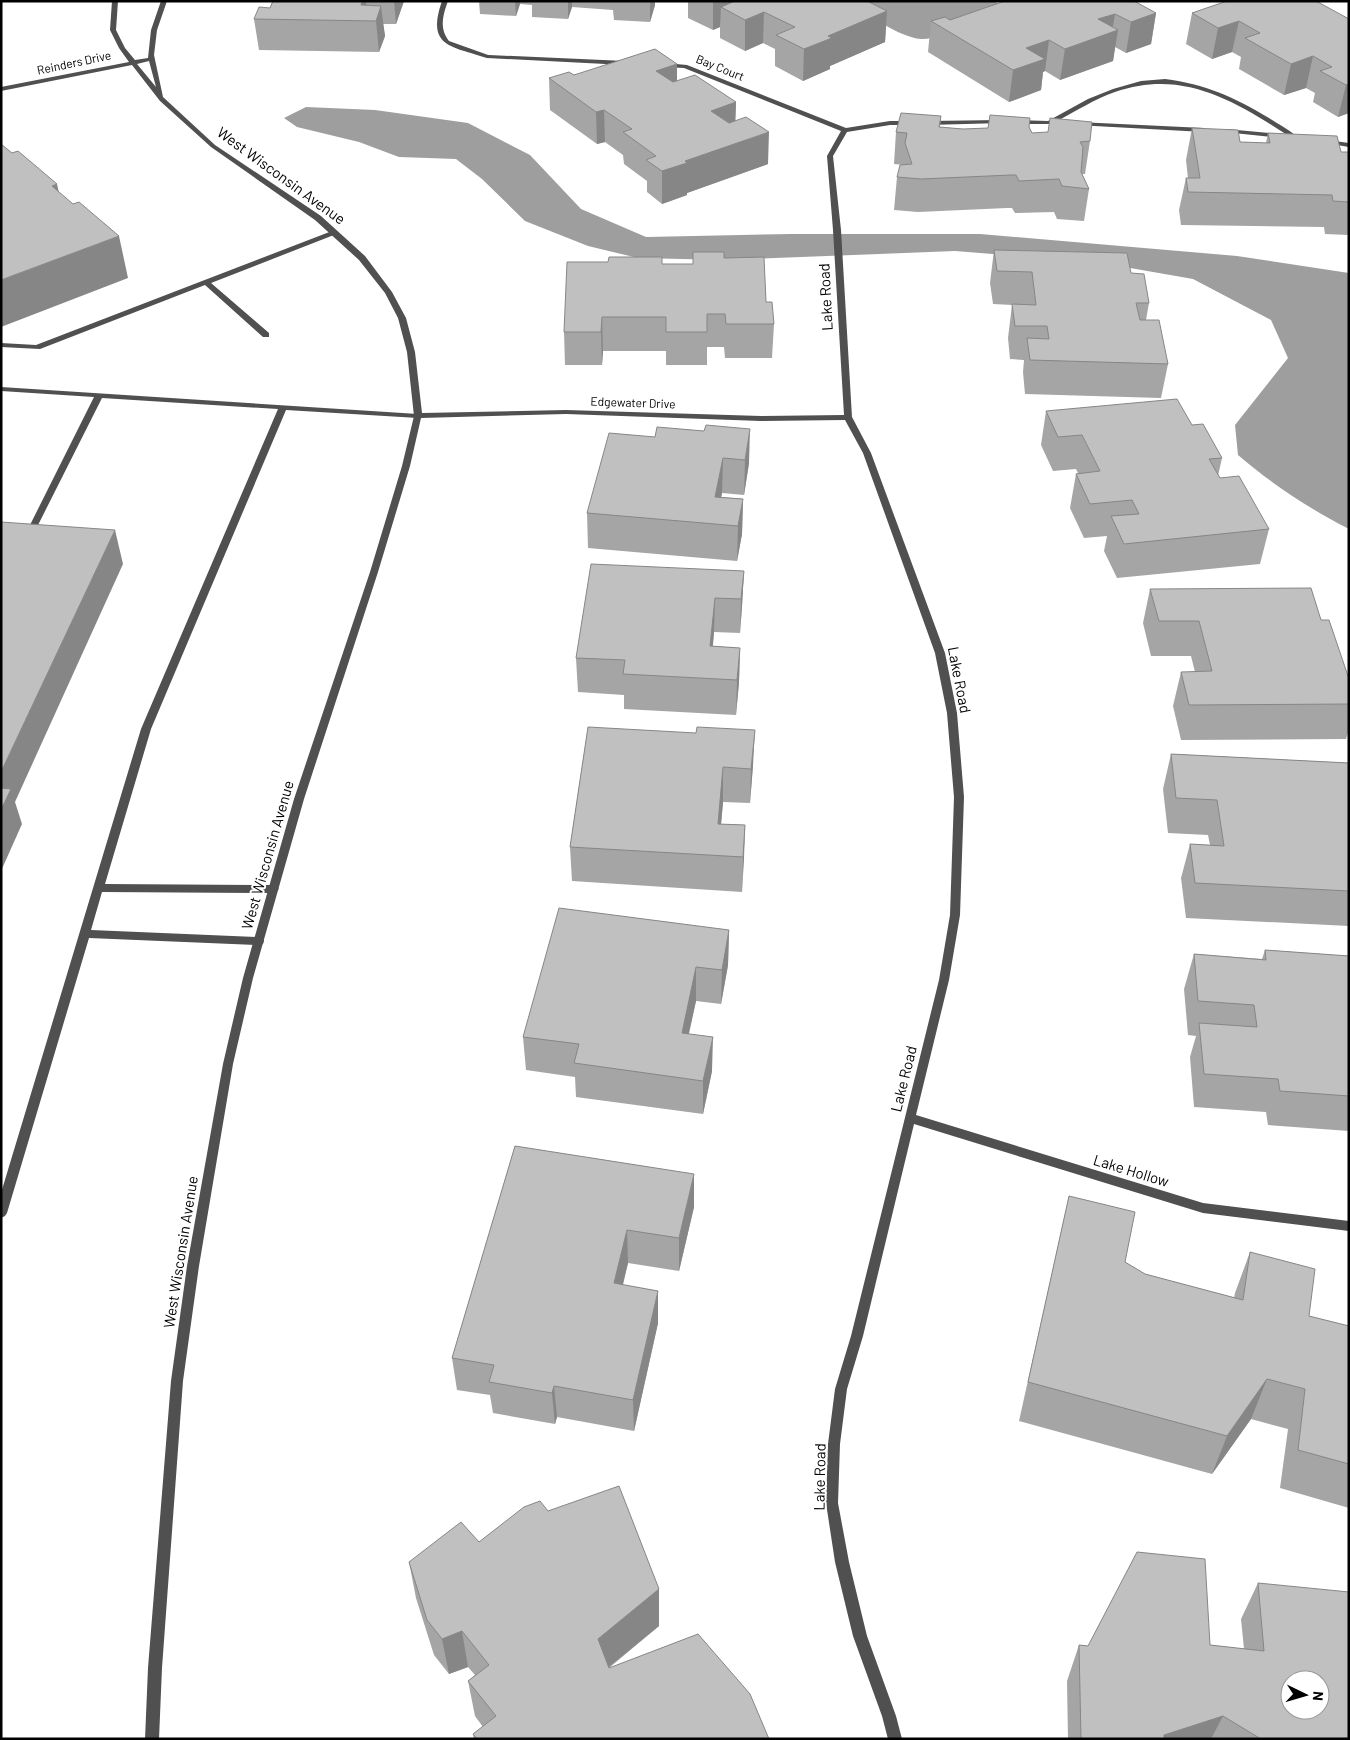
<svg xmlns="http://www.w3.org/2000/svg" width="1350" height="1740" viewBox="0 0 1350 1740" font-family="Barlow,sans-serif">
  <rect width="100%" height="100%" fill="#fff"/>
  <g fill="#9e9e9e">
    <path d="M849 1H995L1003 8C984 16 939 41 921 39 898 37 868 14 849 1Z"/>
    <path d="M306 107 375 110 468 123 530 155 581 209 646 237 791 234H980L1237 256 1349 273V529C1308 508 1272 484 1238 455L1235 425 1288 358 1271 320 1193 279 1096 262 955 251 727 260 638 258 588 246 525 221 482 179 456 159 399 157 359 142 297 127 284 118Z"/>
  </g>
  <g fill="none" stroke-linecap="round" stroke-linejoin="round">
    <g fill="#505050" fill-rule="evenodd">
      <path d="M442 1H448C443 15 439 28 449 41L491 56V58H487C451 46 426 47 442 1Z"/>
      <polygon points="332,231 339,233 211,283 269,333 269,337 263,337 205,285 40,349 1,347 1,343 36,345"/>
      <polygon points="1,387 418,414 422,416 418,418 286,410 151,729 105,884 274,885 279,889 274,893 102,892 91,930 259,937 263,938 264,941 263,944 259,945 89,938 7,1213 5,1216 1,1218 1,1193 141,729 278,409 102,398 33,535 29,538 25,535 94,397 1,391"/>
    </g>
    <g fill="#505050" fill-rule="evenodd">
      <path d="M112 1H118L116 30 125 48 135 60 148 58 151 30 161 1H167L157 30 154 55 163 97 215 145 321 216 365 256 392 292 406 318 415 352 422 413 566 410 761 416 844 415 833 230 827 156 841 131 684 68 665 67 662 65 665 63 687 65 846 128 890 121H911L914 123 911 125H890L847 132 833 156 841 230 852 417 871 453 945 653 957 713 964 797 960 915 949 980 916 1115 1203 1203 1349 1221V1231L1203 1213 914 1124 863 1336 847 1389 840 1444 838 1503 849 1562 867 1636 896 1716 902 1739H888L882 1716 853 1636 835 1562 826 1503 828 1444 835 1389 851 1336 939 980 950 915 954 797 947 713 935 653 863 453 845 420 761 421 566 414 421 418 410 466 378 572 304 799 253 978 233 1064 199 1266 183 1381 162 1668 159 1739H145L148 1668 171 1381 187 1266 223 1064 243 978 294 799 370 572 402 466 414 416 407 352 398 318 385 293 359 260 315 220 211 147 160 101 132 65 1 91V87L129 62 119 48 110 30ZM149 61 156 87 137 64Z"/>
      <polygon points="489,55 625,61 628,63 625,65 487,58 486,57"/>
      <path d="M1165 79C1205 84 1234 97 1269 118 1278 124 1289 129 1297 137L1292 138C1236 102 1184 68 1115 92 1095 99 1076 111 1057 121L1063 122V124H1016L1013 122 1016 120 1048 121 1088 99 1113 89 1141 81Z"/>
      <polygon points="1001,120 1004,122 1003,123 928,125 925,123 928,121"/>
      <polygon points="1078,122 1204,128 1207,130 1204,132 1076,125 1075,124"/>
      <polygon points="1226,129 1281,134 1284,136 1281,138 1224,132 1223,131"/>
      <polygon points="1327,140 1349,143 1349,147 1325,143 1325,141"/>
    </g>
  </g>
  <g fill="#a5a5a5">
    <polygon points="273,1 404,1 396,24 383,24 385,36 379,52 259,50 254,19 270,8"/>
    <polygon points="479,1 655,1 655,5 650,22 614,20 613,10 572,7 568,19 532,17 532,5 520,4 516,16 480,14"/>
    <polygon points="688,1 867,1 887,11 885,42 830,66 830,69 803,81 775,66 775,49 763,43 745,51 720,38 720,27 713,30 688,18"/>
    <polygon points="1005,1 1156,13 1151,44 1126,53 1115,47 1113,61 1060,80 1045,71 1043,72 1041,90 1009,102 928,52 931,21 950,20"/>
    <polygon points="1192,13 1349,19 1349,113 1338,117 1313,102 1315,93 1306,88 1284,95 1239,69 1241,57 1232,52 1212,59 1186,44"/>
    <polygon points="677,64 677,81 736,102 735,120 768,164 687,193 687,195 662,204 647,192 647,181 624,164 623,155 605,142 597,144 550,110 549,78"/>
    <polygon points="941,116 940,127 963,129 1029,127 1032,133 1090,141 1085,174 1082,174 1089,189 1084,221 1057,219 1054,212 1015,213 1012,208 1007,208 918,212 894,210 897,177 903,165 894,164 896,132"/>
    <polygon points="1192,128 1240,142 1266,143 1268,133 1341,152 1349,152 1349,235 1325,234 1324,227 1181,225 1179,210 1186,178 1188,178 1186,160"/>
    <polygon points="994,250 1131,273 1149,303 1146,320 1168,364 1161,398 1025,394 1023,372 1024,360 1010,359 1008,338 1012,305 993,304 990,283"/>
    <polygon points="693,252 724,258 766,302 774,324 772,358 725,358 724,347 707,347 707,365 666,365 666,351 603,351 602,365 565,365 564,332 662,264 693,264"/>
    <polygon points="1046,411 1192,425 1222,458 1218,476 1220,478 1269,529 1260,564 1117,578 1104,551 1107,536 1084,538 1070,508 1076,474 1078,473 1076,469 1053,471 1041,445"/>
    <polygon points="704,431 749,463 744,495 722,493 721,497 743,499 742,534 737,561 588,548 587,513 655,437"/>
    <polygon points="744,571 742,606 740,633 714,632 713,646 740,648 739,682 736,715 624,709 624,695 578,692 576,658"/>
    <polygon points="1150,589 1321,620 1349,679 1349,730 1346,739 1181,740 1173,706 1181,672 1195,672 1191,656 1151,656 1143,623"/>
    <polygon points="588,727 753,765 750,803 723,802 721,824 745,825 742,892 572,881 570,847"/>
    <polygon points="1171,754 1349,763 1349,926 1186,918 1181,878 1190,844 1210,845 1208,835 1168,833 1163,789"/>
    <polygon points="729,930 728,965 721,1004 696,1001 689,1034 712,1071 703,1114 576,1097 575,1077 526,1070 523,1037"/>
    <polygon points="1265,950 1349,956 1349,1131 1268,1125 1266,1112 1194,1107 1190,1057 1196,1036 1188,1035 1184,989 1194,954 1262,959"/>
    <polygon points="515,1146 694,1207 679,1271 628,1263 623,1285 658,1291 658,1323 634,1431 557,1417 555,1424 493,1413 490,1395 457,1390 452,1358"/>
    <polygon points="1069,1196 1125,1262 1145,1274 1234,1298 1235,1293 1250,1252 1309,1316 1349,1326 1349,1508 1280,1488 1288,1429 1251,1419 1212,1474 1019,1421"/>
    <polygon points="548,1511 659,1589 659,1626 609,1668 769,1739 474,1739 473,1734 483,1727 475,1716 468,1681 475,1675 468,1667 449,1674 434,1655 416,1598 409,1562 479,1542"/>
    <polygon points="1258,1583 1349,1739 1068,1739 1067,1681 1079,1645 1088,1646 1210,1645 1244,1649 1241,1619"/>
  </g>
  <g fill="#868686">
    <polygon points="362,1 366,1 368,21 361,5"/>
    <polygon points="394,1 404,1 396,24"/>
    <polygon points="515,1 520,1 520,4 516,16"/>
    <polygon points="568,1 572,1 572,7 568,19"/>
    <polygon points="650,1 655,1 655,5 650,22"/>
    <polygon points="713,1 731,1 730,12 721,7 720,27 713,30"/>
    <polygon points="381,6 385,36 379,52 376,21"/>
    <polygon points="887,11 885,42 830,66 830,69 803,81 804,49 828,36"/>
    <polygon points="764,12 763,43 745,51 745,20"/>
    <polygon points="1156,13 1151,44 1126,53 1131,22"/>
    <polygon points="1115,14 1112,32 1118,30 1113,61 1060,80 1065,49 1098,19"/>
    <polygon points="1239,21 1232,52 1212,59 1218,28"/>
    <polygon points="1049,40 1045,71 1043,72 1041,90 1009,102 1013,70 1026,48"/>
    <polygon points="1313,56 1306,88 1284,95 1291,64"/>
    <polygon points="677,64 677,96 656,71"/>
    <polygon points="1349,84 1349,113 1338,117 1346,85"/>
    <polygon points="736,102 735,134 711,111"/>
    <polygon points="604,110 605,142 597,144 596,112"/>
    <polygon points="769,132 768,164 687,193 687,195 662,204 662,171 685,161"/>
    <polygon points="57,184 66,225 52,186"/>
    <polygon points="119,236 128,278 1,327 1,280"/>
    <polygon points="602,317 603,351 602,365 601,332"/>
    <polygon points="750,429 749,463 744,495 745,460"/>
    <polygon points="723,458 722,493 716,524 715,497"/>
    <polygon points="743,499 742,534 737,561 738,526"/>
    <polygon points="115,530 123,564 15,802 22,824 1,871 1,772"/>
    <polygon points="744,571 742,606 740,633 741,599"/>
    <polygon points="715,598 714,632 709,681 710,646"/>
    <polygon points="740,648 739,682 736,715 737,680"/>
    <polygon points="755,730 753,765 750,803 751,769"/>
    <polygon points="723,767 723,802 718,858 718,824"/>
    <polygon points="745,825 744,859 742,892 743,857"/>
    <polygon points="729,930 728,965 721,1004 722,970"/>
    <polygon points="696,967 696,1001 681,1067 682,1033"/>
    <polygon points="713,1037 712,1071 703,1114 703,1081"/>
    <polygon points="694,1174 694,1207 679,1271 679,1238"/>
    <polygon points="627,1230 628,1263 615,1315 614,1283"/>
    <polygon points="658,1291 658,1323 634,1431 633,1400"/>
    <polygon points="1267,1379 1251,1419 1212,1474 1227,1436"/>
    <polygon points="554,1386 557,1417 555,1424 552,1393"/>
    <polygon points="659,1589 659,1626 600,1674 598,1639"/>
    <polygon points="462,1631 468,1667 449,1674 442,1639"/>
    <polygon points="1223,1716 1211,1739 1162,1739 1164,1735"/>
  </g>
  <g fill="#c0c0c0" stroke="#868686" fill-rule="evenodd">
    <polygon points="273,1 362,1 361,5 381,6 376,21 254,19 259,7 270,8"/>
    <polygon points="735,1 867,1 887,11 828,36 832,38 804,49 776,35 795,27 764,12 745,20 721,7"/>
    <polygon points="1005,1 1134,1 1156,13 1131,22 1115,14 1098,19 1118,30 1065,49 1049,40 1026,48 1045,59 1013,70 931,21 945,17 950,20"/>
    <polygon points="1227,1 1316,1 1349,19 1349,84 1346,85 1320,71 1332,67 1313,56 1291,64 1245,38 1260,33 1239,21 1218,28 1192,13"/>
    <polygon points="655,49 677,64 656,71 673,82 695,75 736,102 711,111 729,123 746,117 769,132 685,161 687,163 662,171 646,160 656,156 623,132 632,129 604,110 596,112 549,78 569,72 574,75"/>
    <polygon points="901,113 941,116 939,127 963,129 988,128 990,115 1030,118 1029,127 1032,133 1048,132 1050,118 1092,122 1090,141 1080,142 1083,147 1081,172 1089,189 1062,186 1059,179 1019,181 1016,175 1011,175 921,179 897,177 900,165 912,164 905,143 907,133 896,132"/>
    <polygon points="1192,128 1238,130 1240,142 1270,143 1268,133 1337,136 1341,152 1349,152 1349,202 1333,201 1332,195 1188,192 1186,178 1200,178"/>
    <polygon points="1,144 12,153 18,151 57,184 52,186 73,204 79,202 119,236 1,280"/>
    <polygon points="994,250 1127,253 1131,273 1144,274 1149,303 1136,303 1140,320 1159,320 1168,364 1030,360 1027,338 1049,339 1047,326 1015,326 1012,304 1036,305 1032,272 997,271"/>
    <polygon points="693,252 724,252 724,258 764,257 766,302 772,302 774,324 726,324 725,314 707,314 707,332 666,332 666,317 602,317 601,332 564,332 567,262 608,262 609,257 662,257 662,264 693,264"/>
    <polygon points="1177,399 1192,425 1203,424 1222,458 1209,459 1220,478 1239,476 1269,529 1124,544 1111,516 1139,514 1132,500 1090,504 1076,474 1100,471 1082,435 1058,437 1046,411"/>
    <polygon points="706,425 750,429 745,460 723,458 715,497 743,499 738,526 587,513 609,433 655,437 657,427 704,431"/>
    <polygon points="1,522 115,530 1,772"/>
    <polygon points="591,564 744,571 741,599 715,598 710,646 740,648 737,680 623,674 625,660 576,658"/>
    <polygon points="1311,588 1321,620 1329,620 1349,679 1349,704 1189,705 1181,672 1212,671 1199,621 1159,621 1150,589"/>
    <polygon points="588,727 696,733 697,727 755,730 751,769 723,767 718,824 745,825 743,857 570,847"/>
    <polygon points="1171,754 1349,763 1349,891 1195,883 1190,844 1224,846 1217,800 1176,798"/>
    <polygon points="1,788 11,789 1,810"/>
    <polygon points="559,908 729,930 722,970 696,967 682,1033 713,1037 703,1081 574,1063 579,1044 523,1037"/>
    <polygon points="1265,950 1349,956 1349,1096 1280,1091 1278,1079 1204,1074 1199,1023 1257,1027 1254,1005 1198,1001 1194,954 1266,960"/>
    <polygon points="515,1146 694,1174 679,1238 627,1230 614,1283 658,1291 633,1400 554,1386 552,1393 489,1382 494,1365 452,1358"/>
    <polygon points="1069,1196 1135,1212 1125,1262 1145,1274 1243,1300 1250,1252 1315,1269 1309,1316 1349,1326 1349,1464 1298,1450 1305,1389 1267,1379 1227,1436 1028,1382"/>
    <polygon points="619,1486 659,1589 598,1639 609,1668 698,1634 750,1694 769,1739 477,1739 473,1734 496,1716 468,1681 489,1665 462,1631 442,1639 427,1620 409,1562 461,1522 479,1542 524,1507 540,1501 548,1511"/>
    <path d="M1137 1552 1205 1559 1210 1645 1264 1651 1258 1583 1349 1592V1739H1261L1223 1716 1164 1735V1739H1081L1079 1645 1088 1646ZM1290 1680H1320V1710H1290Z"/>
  </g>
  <g text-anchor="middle" stroke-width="4" stroke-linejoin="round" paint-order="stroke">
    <g font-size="12" fill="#000" stroke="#fff">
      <text transform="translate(74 63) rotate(-12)" y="4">Reinders Drive</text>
      <text transform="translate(720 68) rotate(22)" y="4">Bay Court</text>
      <text transform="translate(633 403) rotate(2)" y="4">Edgewater Drive</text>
    </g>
    <g font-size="15" fill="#000" stroke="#fff">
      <text transform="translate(281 176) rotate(36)" y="5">West Wisconsin Avenue</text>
      <text transform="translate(826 297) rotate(-93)" y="5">Lake Road</text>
      <text transform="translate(959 680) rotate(79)" y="5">Lake Road</text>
      <text transform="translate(268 855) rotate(-74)" y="5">West Wisconsin Avenue</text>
      <text transform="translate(904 1079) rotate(-76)" y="5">Lake Road</text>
      <text transform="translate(1131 1171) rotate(17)" y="5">Lake Hollow</text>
      <text transform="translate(181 1252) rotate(-81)" y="5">West Wisconsin Avenue</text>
      <text transform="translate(820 1477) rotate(-89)" y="5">Lake Road</text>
    </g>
  </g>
  <rect width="1350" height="1740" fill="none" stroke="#000000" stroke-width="5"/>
  <g transform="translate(1305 1695) rotate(95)"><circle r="24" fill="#ffffff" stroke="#999999"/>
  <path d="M0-4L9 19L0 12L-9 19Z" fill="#000000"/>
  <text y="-8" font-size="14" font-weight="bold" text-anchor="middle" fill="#000000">N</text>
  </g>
</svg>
